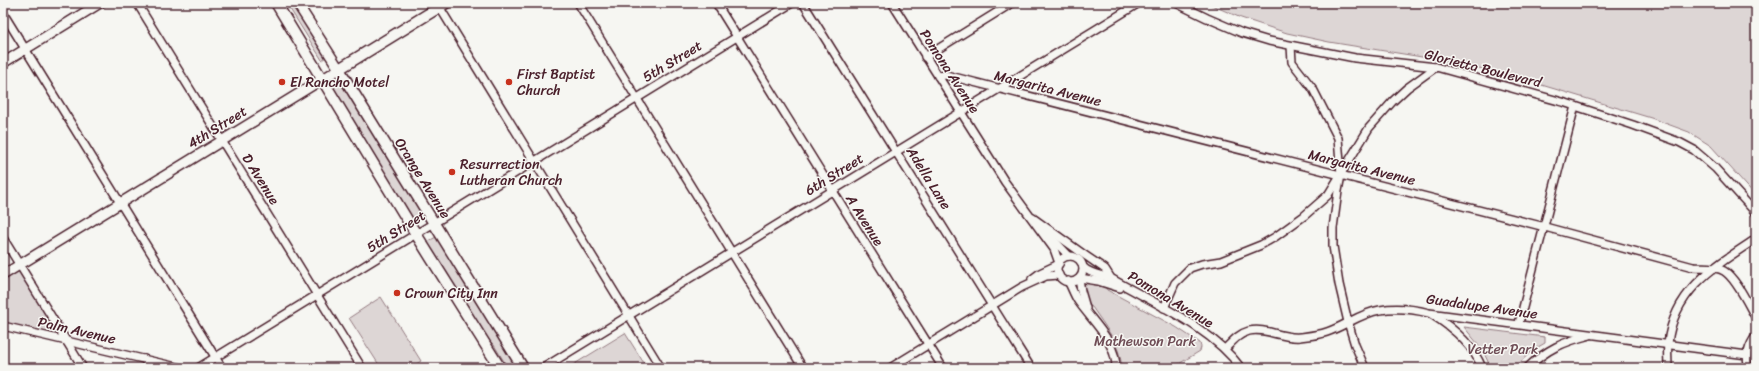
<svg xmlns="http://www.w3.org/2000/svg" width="1759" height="371" viewBox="0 0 1759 371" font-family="Sriracha,sans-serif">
  <rect width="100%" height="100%" fill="#f6f6f2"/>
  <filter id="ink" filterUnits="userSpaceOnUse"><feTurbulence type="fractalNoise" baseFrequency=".025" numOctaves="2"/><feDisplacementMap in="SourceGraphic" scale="8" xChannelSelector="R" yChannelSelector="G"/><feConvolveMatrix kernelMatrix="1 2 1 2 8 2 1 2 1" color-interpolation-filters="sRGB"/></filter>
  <g filter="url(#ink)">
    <g fill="#ddd6d5" stroke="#947a80">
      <polygon points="284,3 293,3 326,57 322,60 290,9"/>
      <polygon points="1207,3 1756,3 1756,196 1711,146 1689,132 1651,118 1505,74 1453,62 1329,42 1287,33 1241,18"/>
      <polygon points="341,83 424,217 415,222 333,88"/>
      <polygon points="436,237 517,368 508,368 494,345 486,338 427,242"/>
      <polygon points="19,266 66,339 3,325 3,276"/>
      <path d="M1084 282 1105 286 1107 290 1176 327 1200 343 1201 347 1200 351 1172 368H1122C1120 344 1105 326 1092 307L1089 306 1086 301Z"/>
      <polygon points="381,297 421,361 410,368 381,368 349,318"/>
      <polygon points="1464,327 1545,337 1545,343 1533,350 1514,368 1491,368 1482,349"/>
      <polygon points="625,333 647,368 568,368"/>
    </g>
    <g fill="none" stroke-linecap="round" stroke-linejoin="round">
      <g stroke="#4a1f2b" stroke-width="10">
        <g id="minor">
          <polyline points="137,3 362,368"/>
          <polyline points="437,3 661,368"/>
          <polyline points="578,3 803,368"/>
          <polyline points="716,3 943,368"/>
          <polyline points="803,3 1031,368"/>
          <polyline points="892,3 1005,182 1054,249 1059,263"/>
          <polyline points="1176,3 1207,18 1242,33 1269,41 1355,58 1436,67 1566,103 1633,125 1679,142 1694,150 1715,168 1756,213"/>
          <polyline points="3,13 222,368"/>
          <polyline points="1291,46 1292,62 1313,89 1338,138 1341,175 1338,191 1333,228 1333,246 1339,284 1348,322 1355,345 1365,368"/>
          <polyline points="925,57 1012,3"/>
          <path d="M938 76 946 75 1545 227 1693 267C1703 268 1716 266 1724 271 1736 278 1749 306 1756 318"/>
          <polyline points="1033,218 1086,256 1105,269 1112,280"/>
          <polyline points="1046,232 1069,256"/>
          <polyline points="3,238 83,368"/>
          <circle cx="1070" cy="269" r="13"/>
          <path d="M1083 267C1091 275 1104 275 1114 280 1156 304 1212 328 1241 368"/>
          <polyline points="1080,278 1098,281 1120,288"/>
          <polyline points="1032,279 1040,273 1059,264"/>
          <polyline points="1079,279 1081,291 1086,308"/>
          <path d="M1068 281C1072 288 1074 295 1078 301 1092 321 1116 341 1116 368"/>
          <polyline points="1164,308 1175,283 1190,268 1202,264 1221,261 1261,245 1275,237 1304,216 1328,195 1369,128 1393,101 1407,88 1436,67"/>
          <path d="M1431 314C1452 327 1473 344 1482 368"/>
          <polyline points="1519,323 1575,106"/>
          <polyline points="3,326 181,368"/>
          <path d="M1225 349C1232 342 1238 334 1249 331 1266 327 1282 339 1300 337 1308 336 1319 335 1327 332 1345 326 1361 313 1380 310 1397 307 1413 309 1429 313L1747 355"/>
          <polyline points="144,359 150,368"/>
          <polyline points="198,368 792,3"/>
          <polyline points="543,368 1139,3"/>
          <polyline points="890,368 1022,287 1046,276 1059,275"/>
          <path d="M1527 368C1547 349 1563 342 1590 335"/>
          <path d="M1668 368C1668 360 1667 351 1668 343 1674 290 1715 266 1756 239"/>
          <path d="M1749 368C1745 357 1749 345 1756 336"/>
        </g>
      </g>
      <g stroke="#4a1f2b" stroke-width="12">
        <g id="major">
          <polyline points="3,63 100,3"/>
          <polyline points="3,275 339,69 297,3"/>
        </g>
      </g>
      <g stroke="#4a1f2b" stroke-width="13">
        <g id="highway">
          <polyline points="276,3 411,226 500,368"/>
          <polyline points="446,3 339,69 523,368"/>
        </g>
      </g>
      <use href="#minor" stroke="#f6f6f2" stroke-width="7"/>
      <use href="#major" stroke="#f6f6f2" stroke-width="9"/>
      <use href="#highway" stroke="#f6f6f2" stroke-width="10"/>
    </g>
  </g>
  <g fill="#c8321e" stroke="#f6f6f2" stroke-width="1.5">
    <circle cx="282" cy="82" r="4"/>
    <circle cx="509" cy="82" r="4"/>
    <circle cx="452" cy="172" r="4"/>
    <circle cx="397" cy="293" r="4"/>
  </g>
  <g text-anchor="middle" stroke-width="3" stroke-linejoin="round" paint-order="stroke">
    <g font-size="14" fill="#4a1f2b" stroke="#f6f6f2">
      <text transform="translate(672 61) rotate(-31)" y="5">5th Street</text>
      <text transform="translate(1483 68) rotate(14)" y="5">Glorietta Boulevard</text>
      <text transform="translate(950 71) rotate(57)" y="5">Pomona Avenue</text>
      <text transform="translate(1048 88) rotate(14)" y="5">Margarita Avenue</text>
      <text transform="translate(217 127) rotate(-32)" y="5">4th Street</text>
      <text transform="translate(1362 167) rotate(14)" y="5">Margarita Avenue</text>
      <text transform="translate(834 174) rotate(-32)" y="5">6th Street</text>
      <text transform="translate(423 178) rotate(58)" y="5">Orange Avenue</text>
      <text transform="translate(929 178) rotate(58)" y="5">Adella Lane</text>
      <text transform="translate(261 179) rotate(58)" y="5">D Avenue</text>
      <text transform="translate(865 220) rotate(58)" y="5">A Avenue</text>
      <text transform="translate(396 231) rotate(-32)" y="5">5th Street</text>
      <text transform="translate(1171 299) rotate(31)" y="5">Pomona Avenue</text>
      <text transform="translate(1482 306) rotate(8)" y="5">Guadalupe Avenue</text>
      <text transform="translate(77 330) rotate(13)" y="5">Palm Avenue</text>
    </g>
    <g font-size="14" fill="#4a1f2b" stroke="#f6f6f2" text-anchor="start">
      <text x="517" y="79">First Baptist<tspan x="517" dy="16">Church</tspan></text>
      <text x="290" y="87">El Rancho Motel</text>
      <text x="460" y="169">Resurrection<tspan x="460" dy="16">Lutheran Church</tspan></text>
      <text x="405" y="298">Crown City Inn</text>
    </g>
    <g font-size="14" fill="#6f4d56" stroke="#f6f6f2">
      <text x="1145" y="346">Mathewson Park</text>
      <text x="1503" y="354">Vetter Park</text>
    </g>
  </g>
  <rect width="1759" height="371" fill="none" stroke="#f6f6f2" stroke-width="16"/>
  <rect x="8" y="8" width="1743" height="355" fill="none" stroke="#4a1f2b" stroke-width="1.5" filter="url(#ink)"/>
</svg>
